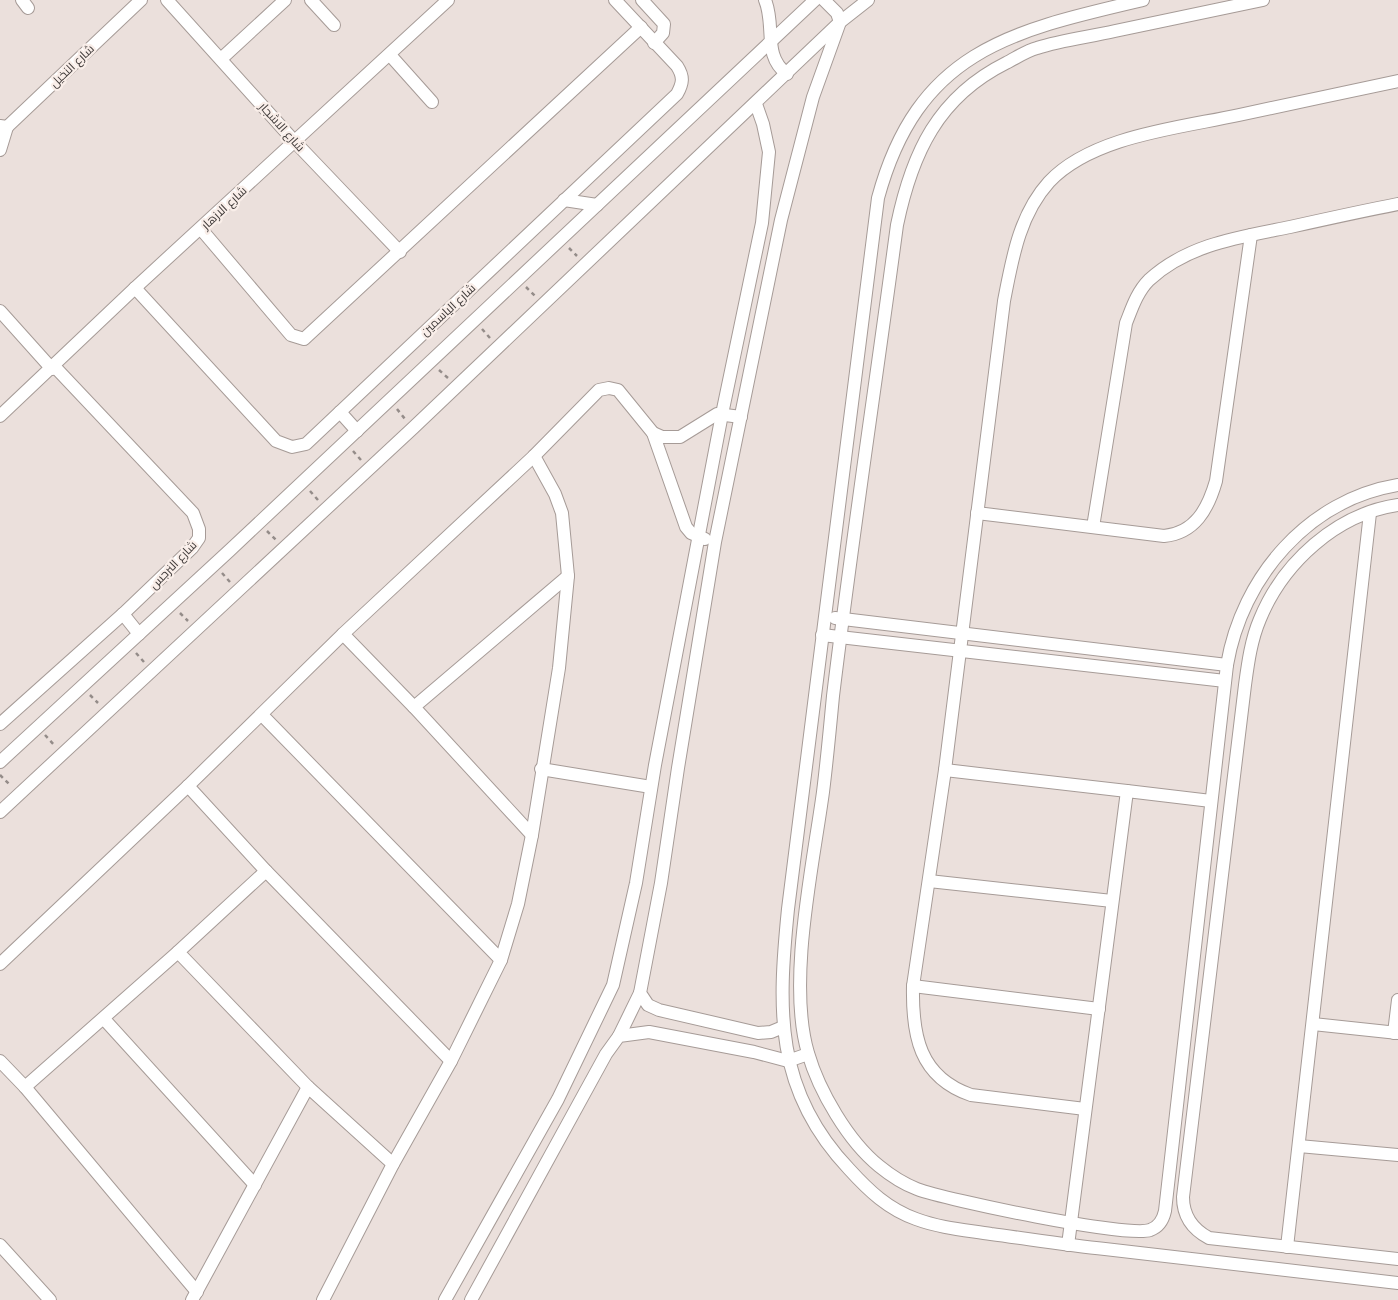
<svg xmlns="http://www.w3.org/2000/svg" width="1398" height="1300" viewBox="0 0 1398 1300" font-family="Montserrat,Cairo,sans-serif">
  <rect width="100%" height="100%" fill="#ebe0dc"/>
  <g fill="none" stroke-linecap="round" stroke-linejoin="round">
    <g stroke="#a69b97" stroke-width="14">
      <g id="minor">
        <polyline points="22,0 28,8"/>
        <polyline points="167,0 295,142 400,252"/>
        <polyline points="311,0 334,25"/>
        <polyline points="642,0 664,24 663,33 654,43"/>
        <path d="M765 0C776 26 762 55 787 74"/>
        <path d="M1143 0C1010 31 918 51 878 198L788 909C778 1009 774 1090 849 1169 869 1191 888 1209 916 1219 940 1228 966 1230 991 1234 1029 1239 1067 1245 1105 1249 1203 1260 1300 1272 1398 1283"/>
        <path d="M1263 0C1213 10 1164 21 1115 31 1089 37 1062 40 1037 48 1026 51 1016 58 1006 63 938 97 912 153 897 225 876 382 852 539 833 696 830 728 827 760 823 792 813 866 787 982 808 1053 819 1091 848 1141 879 1166 890 1175 904 1184 917 1189 946 1200 1128 1238 1150 1230 1159 1227 1163 1220 1165 1211L1227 665C1242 577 1308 500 1398 485"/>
        <polyline points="390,55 432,102"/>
        <polyline points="221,59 285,0"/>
        <polyline points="0,126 7,127 141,0"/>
        <polyline points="0,150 7,127"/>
        <polyline points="564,200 597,205"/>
        <polyline points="201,229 291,335 304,339 641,27"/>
        <path d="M135 288 276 441 292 447 306 444 677 94C683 83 684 77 677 66L615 0"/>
        <polyline points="0,311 52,369"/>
        <polyline points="340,412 357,431"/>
        <polyline points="0,416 135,288 448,0"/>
        <polyline points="653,433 662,437 680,437 717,414 741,417"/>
        <path d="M1398 505C1336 514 1283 563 1260 619 1251 640 1248 663 1245 685L1183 1197C1183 1216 1192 1229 1209 1238L1398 1259"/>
        <path d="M977 513 1164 536C1195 533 1208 509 1216 481L1251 235"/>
        <path d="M1093 527 1126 323C1132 308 1137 292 1149 280 1188 244 1240 237 1290 227 1326 219 1362 211 1398 204"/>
        <polyline points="123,614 139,634"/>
        <polyline points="835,618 1227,665"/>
        <polyline points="343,634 414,707"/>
        <polyline points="822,635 1225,681"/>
        <polyline points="262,715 501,960"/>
        <polyline points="0,724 123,614 192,548 199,538 199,529 193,513 54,366"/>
        <polyline points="0,762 229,551 815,0"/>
        <polyline points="541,769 651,787"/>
        <polyline points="945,770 1127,791"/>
        <polyline points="188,786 266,871 451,1061"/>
        <polyline points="0,812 413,428 840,22 868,0"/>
        <polyline points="532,835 414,707 568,576"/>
        <polyline points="266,871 178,952 308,1087"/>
        <polyline points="929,881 1112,901"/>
        <polyline points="178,952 25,1087 197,1292"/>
        <polyline points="0,964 188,786 343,634 534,456 599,390 609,388 618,390 653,433 686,527 691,533 705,539"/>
        <polyline points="913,986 1099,1009"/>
        <polyline points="104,1019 255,1185"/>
        <polyline points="1313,1024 1398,1033"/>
        <polyline points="783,1027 771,1032 758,1033 659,1010 648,1005 640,993 661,883 678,768 715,542 781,220 813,97 840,22 837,13 824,0"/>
        <polyline points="1394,1033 1398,1000"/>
        <polyline points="619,1036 640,993"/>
        <polyline points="0,1061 25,1087"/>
        <path d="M1085 1109 971 1095C919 1077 912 1035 913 986L945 770 1004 301C1012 260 1019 215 1049 182 1092 136 1179 128 1239 115 1292 104 1345 92 1398 81"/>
        <polyline points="1299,1146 1398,1155"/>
        <polyline points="0,1245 50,1300"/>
        <polyline points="1068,1245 1127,791 1211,801"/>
        <polyline points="1287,1247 1370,513"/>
        <polyline points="192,1300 308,1087 393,1164"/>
        <polyline points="323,1300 393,1164 451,1061 501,960 518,904 532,835 559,668 568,576 562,513 555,494 534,456"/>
        <polyline points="445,1300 558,1099 613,985 636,883 655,765 722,414 762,223 769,152 763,124 756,104"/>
        <polyline points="471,1300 606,1054 619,1036 649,1032 754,1052 788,1061 808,1054"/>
      </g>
    </g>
    <g stroke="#948c89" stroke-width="2.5" stroke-dasharray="4 4" stroke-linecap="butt">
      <polyline points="569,248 577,256"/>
      <polyline points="526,287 535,296"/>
      <polyline points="482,329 490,338"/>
      <polyline points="439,370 448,378"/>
      <polyline points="397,409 405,419"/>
      <polyline points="353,451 361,460"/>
      <polyline points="310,491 318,500"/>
      <polyline points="267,531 276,540"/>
      <polyline points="222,573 230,582"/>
      <polyline points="180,613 188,621"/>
      <polyline points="136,653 144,662"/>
      <polyline points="90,695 98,703"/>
      <polyline points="45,735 55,746"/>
      <polyline points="0,775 11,786"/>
    </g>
    <use href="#minor" stroke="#fff" stroke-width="12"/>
  </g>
  <g text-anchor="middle" stroke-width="4.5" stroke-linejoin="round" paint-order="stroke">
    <g font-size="12" fill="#3f3a39" stroke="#f9eee9">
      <text transform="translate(72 66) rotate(-44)" y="4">شارع النخيل</text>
      <text transform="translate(282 127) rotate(48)" y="4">شارع الاشجار</text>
      <text transform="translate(224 208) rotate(-43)" y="4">شارع الازهار</text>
      <text transform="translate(448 310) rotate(-43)" y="4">شارع الياسمين</text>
      <text transform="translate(173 565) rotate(-46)" y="4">شارع النرجس</text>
    </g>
  </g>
</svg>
